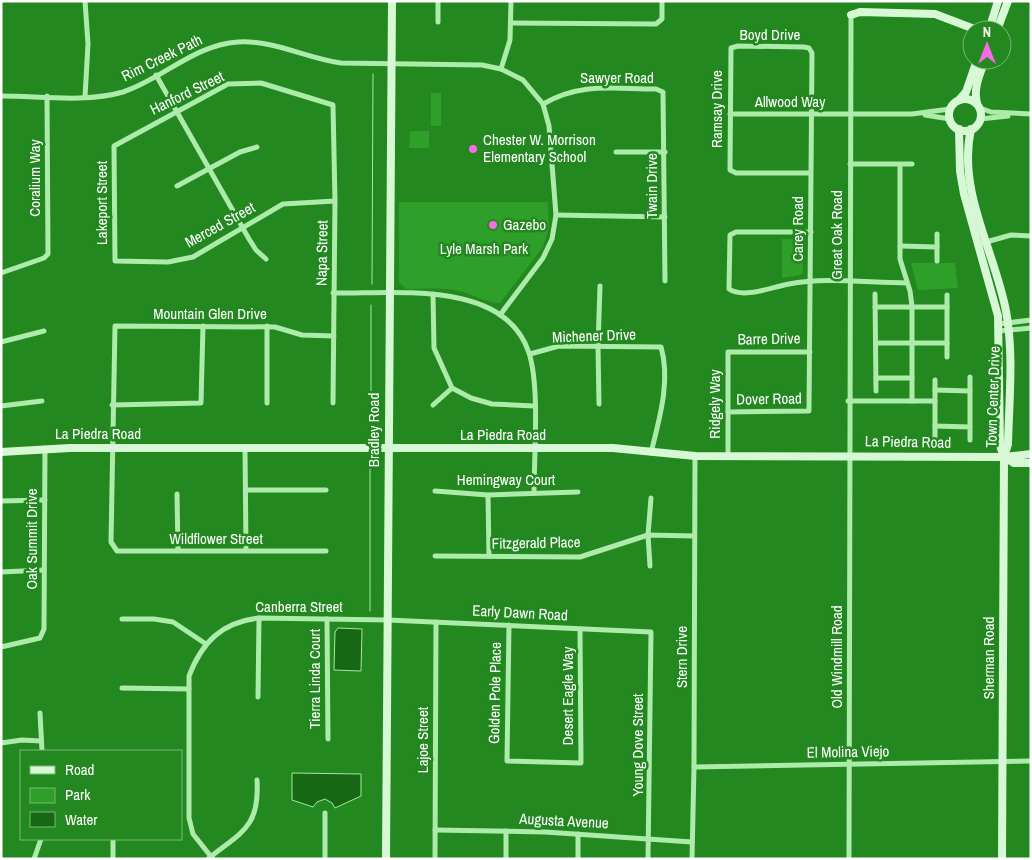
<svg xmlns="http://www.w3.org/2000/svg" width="1032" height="860" viewBox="0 0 1032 860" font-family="'Archivo Narrow',sans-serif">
  <rect width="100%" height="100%" fill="#22881f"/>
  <g fill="#2ea029">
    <rect x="431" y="93" width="10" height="33"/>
    <polygon points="410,131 429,131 429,148 409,148"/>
    <path d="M399 202H548L549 228 543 247 500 303C487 304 472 293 458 291 441 287 423 289 406 289L399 282Z"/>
    <polygon points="782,239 799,239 803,243 803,273 800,275 782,278"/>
    <polygon points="911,263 955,263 958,288 918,290"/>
  </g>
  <g fill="#176715" stroke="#a2ec9d">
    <polygon points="338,628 362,629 361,671 334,670 335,632"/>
    <polygon points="292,773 361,774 361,796 335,808 332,803 325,799 317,802 313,807 292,800"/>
  </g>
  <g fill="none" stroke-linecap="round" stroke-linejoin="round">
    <g stroke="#a2ec9d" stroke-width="1">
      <polyline points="372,284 373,74"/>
      <polyline points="371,435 371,305"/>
      <polyline points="370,611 370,461"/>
    </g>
    <g stroke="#adebaa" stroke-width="5">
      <polyline points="438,22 438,1"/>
      <polyline points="511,23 656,24 662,19 662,1"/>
      <polyline points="501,69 510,40 511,1"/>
      <polyline points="156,75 249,239 256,250 266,259"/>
      <path d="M1 96C40 96 85 103 123 92 163 79 193 45 238 42 275 40 305 58 341 63L482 65 501 69 523 80 543 104 549 126 556 215 552 239 543 258 500 315"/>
      <polyline points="85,97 88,44 85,1"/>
      <path d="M543 104C581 82 613 89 656 89L663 92 665 281"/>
      <polyline points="980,108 991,112 1031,114"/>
      <polyline points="730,114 912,114 950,109"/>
      <polyline points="925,115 950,119"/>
      <polyline points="980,119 1008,116"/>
      <polyline points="616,152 665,152"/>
      <polyline points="850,164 912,164"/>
      <polyline points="900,165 900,259 910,291 912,306 912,401"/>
      <polyline points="177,186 240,152 257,147"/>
      <polyline points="556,215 665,217"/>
      <path d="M811 232H736L730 235 729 289C744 299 772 287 789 284 825 277 870 283 907 283"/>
      <polyline points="937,234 937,261"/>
      <polyline points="979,244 1011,235 1031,236"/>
      <polyline points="900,246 937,247"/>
      <polyline points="1,273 44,258 48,254 47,96"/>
      <path d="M333 293C394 294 505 279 529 353 540 387 534 456 534 493"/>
      <polyline points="433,294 434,348 452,388 471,398 492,404 534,406"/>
      <polyline points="875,294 876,391"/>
      <polyline points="947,295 947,357"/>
      <polyline points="875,307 947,307"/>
      <polyline points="999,324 1031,320"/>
      <polyline points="999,331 1031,328"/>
      <polyline points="1,342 44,331"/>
      <polyline points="876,343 947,343"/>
      <path d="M530 354 559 346 661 347C671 381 659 420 651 453"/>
      <polyline points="970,377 970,440"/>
      <polyline points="876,378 912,378"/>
      <polyline points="935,390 970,391"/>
      <polyline points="848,401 935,401"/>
      <polyline points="267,403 267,326"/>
      <polyline points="333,403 335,201 333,105 261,83 228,84 114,146 115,261 168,262 193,257 283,204 335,201"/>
      <polyline points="599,404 598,346 600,286"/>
      <polyline points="112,405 201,403 203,326"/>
      <polyline points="433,405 452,388"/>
      <polyline points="1,406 42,401"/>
      <path d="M728 412 809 411C811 291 812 172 812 53L809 48 804 47 738 46 731 48 730 170 736 173H811"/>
      <polyline points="935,426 970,427"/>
      <polyline points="935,439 935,380"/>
      <polyline points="245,448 246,551"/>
      <polyline points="728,455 728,352 810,352"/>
      <polyline points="246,490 326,490"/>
      <polyline points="435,491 488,495 578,492"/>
      <polyline points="177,494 178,551"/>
      <polyline points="488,495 489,556"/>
      <polyline points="1,501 45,500"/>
      <polyline points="326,551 117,551 111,542 115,326 275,327 302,335 334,336"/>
      <polyline points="435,556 580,557 648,535 694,536"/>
      <polyline points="650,566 648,535 651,498"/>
      <polyline points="1,572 44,570"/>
      <polyline points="122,619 154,619 173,622 206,644"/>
      <polyline points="327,619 328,739"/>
      <polyline points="509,625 507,761 581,763 580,629"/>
      <polyline points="1,647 40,638 44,629 45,448"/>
      <polyline points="122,688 189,689"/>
      <polyline points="258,697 259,618"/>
      <polyline points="40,713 42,751"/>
      <polyline points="1,743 22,740 41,741"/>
      <polyline points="694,767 1031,761"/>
      <polyline points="435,830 545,832 692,842"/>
      <polyline points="506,831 506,859"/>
      <polyline points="113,839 113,859"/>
      <polyline points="34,859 41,839"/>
      <path d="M208 859C241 832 260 828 257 780"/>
      <path d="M213 859 193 834 189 818V676C202 642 222 622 259 618L388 620 651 632 648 859"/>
      <polyline points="325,859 325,813"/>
      <polyline points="435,859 436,622"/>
      <polyline points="578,859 578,834"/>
      <polyline points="692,859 694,767 695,456"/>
      <polyline points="849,859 851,15"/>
    </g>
    <g stroke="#d6f8d5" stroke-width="8">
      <polyline points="851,15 860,12 935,14 977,30"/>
      <polyline points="989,30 998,1"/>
      <polyline points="997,30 1008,1"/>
      <circle cx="965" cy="115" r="16"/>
      <polyline points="959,100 966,92 977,60"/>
      <path d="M977 103C973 88 980 74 985 60"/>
      <polyline points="959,129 960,171 964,194 998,316 1000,446 1004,457"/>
      <path d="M971 129C957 191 995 252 1006 311 1014 354 1009 401 1008 444L1004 457 1002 859"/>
      <polyline points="1,452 70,448 613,448 695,456 1004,457 1031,454"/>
      <polyline points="1004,457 1014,463 1031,463"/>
      <polyline points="386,859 392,1"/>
    </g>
  </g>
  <g fill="#f96ae8" stroke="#22881f" stroke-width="2">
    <circle cx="473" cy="149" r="5"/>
    <circle cx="493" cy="225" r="5"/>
  </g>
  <g text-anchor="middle" stroke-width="5" stroke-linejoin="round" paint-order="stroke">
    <g font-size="15" fill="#fff" stroke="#22881f">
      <text x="770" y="40">Boyd Drive</text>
      <text transform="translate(162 58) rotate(-26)" y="5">Rim Creek Path</text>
      <text x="617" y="83">Sawyer Road</text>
      <text transform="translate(187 93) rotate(-26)" y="5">Hanford Street</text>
      <text x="790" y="107">Allwood Way</text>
      <text transform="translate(717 109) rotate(-90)" y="5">Ramsay Drive</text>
      <text transform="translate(35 178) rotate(-90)" y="5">Coralium Way</text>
      <text transform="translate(652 186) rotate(-90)" y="5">Twain Drive</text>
      <text transform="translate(102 203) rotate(-90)" y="5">Lakeport Street</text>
      <text transform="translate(220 225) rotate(-29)" y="5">Merced Street</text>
      <text transform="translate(798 229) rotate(-90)" y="5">Carey Road</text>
      <text transform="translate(837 235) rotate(-90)" y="5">Great Oak Road</text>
      <text transform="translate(322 253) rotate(-89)" y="5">Napa Street</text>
      <text x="210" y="319">Mountain Glen Drive</text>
      <text transform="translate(594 336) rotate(-2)" y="5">Michener Drive</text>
      <text transform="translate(769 339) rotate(-1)" y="5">Barre Drive</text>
      <text transform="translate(993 397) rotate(-88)" y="5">Town Center Drive</text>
      <text transform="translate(769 399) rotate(-1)" y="5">Dover Road</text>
      <text transform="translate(715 404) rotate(-90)" y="5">Ridgely Way</text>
      <text transform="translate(374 430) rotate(-90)" y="5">Bradley Road</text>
      <text x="98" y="439">La Piedra Road</text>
      <text x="503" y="440">La Piedra Road</text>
      <text transform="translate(908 442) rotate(1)" y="5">La Piedra Road</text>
      <text x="506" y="485">Hemingway Court</text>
      <text transform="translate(32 539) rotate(-90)" y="5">Oak Summit Drive</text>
      <text x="216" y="544">Wildflower Street</text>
      <text transform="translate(536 543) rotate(-1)" y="5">Fitzgerald Place</text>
      <text x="299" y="612">Canberra Street</text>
      <text transform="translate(520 613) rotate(3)" y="5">Early Dawn Road</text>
      <text transform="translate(682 657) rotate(-90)" y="5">Stern Drive</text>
      <text transform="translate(837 657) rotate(-90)" y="5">Old Windmill Road</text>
      <text transform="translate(989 658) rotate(-90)" y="5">Sherman Road</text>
      <text transform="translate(315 679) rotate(-90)" y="5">Tierra Linda Court</text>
      <text transform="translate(495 693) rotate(-89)" y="5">Golden Pole Place</text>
      <text transform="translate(568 696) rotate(-90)" y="5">Desert Eagle Way</text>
      <text transform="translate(423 740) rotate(-90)" y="5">Lajoe Street</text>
      <text transform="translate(638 745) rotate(-90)" y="5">Young Dove Street</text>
      <text transform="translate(848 752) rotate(-1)" y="5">El Molina Viejo</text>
      <text transform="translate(564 821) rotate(3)" y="5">Augusta Avenue</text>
    </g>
    <g font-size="15" fill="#fff" stroke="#22881f" text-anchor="start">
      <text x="483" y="145">Chester W. Morrison<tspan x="483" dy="17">Elementary School</tspan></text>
      <text x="503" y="230">Gazebo</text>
    </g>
    <g font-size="15" fill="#fdfffd" stroke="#22881f">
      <text x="484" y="254">Lyle Marsh Park</text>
    </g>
  </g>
  <rect width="1032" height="860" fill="none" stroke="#ffffff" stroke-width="5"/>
  <rect x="20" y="750" width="162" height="90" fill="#22881f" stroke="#7ab879"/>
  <rect x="30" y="766" width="25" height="8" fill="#d6f8d5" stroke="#7ab879"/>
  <text x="65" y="775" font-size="15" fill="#ffffff">Road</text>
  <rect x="30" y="788" width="25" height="15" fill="#2ea029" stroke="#7ab879"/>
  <text x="65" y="800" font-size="15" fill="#ffffff">Park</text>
  <rect x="30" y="812" width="25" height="15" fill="#176715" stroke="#7ab879"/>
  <text x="65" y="825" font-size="15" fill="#ffffff">Water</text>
  <g transform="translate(987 45)"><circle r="24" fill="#22881f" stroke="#7ab879"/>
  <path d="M0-4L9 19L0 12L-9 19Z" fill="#f96ae8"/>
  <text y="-8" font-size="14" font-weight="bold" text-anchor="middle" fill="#ffffff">N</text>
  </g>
</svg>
